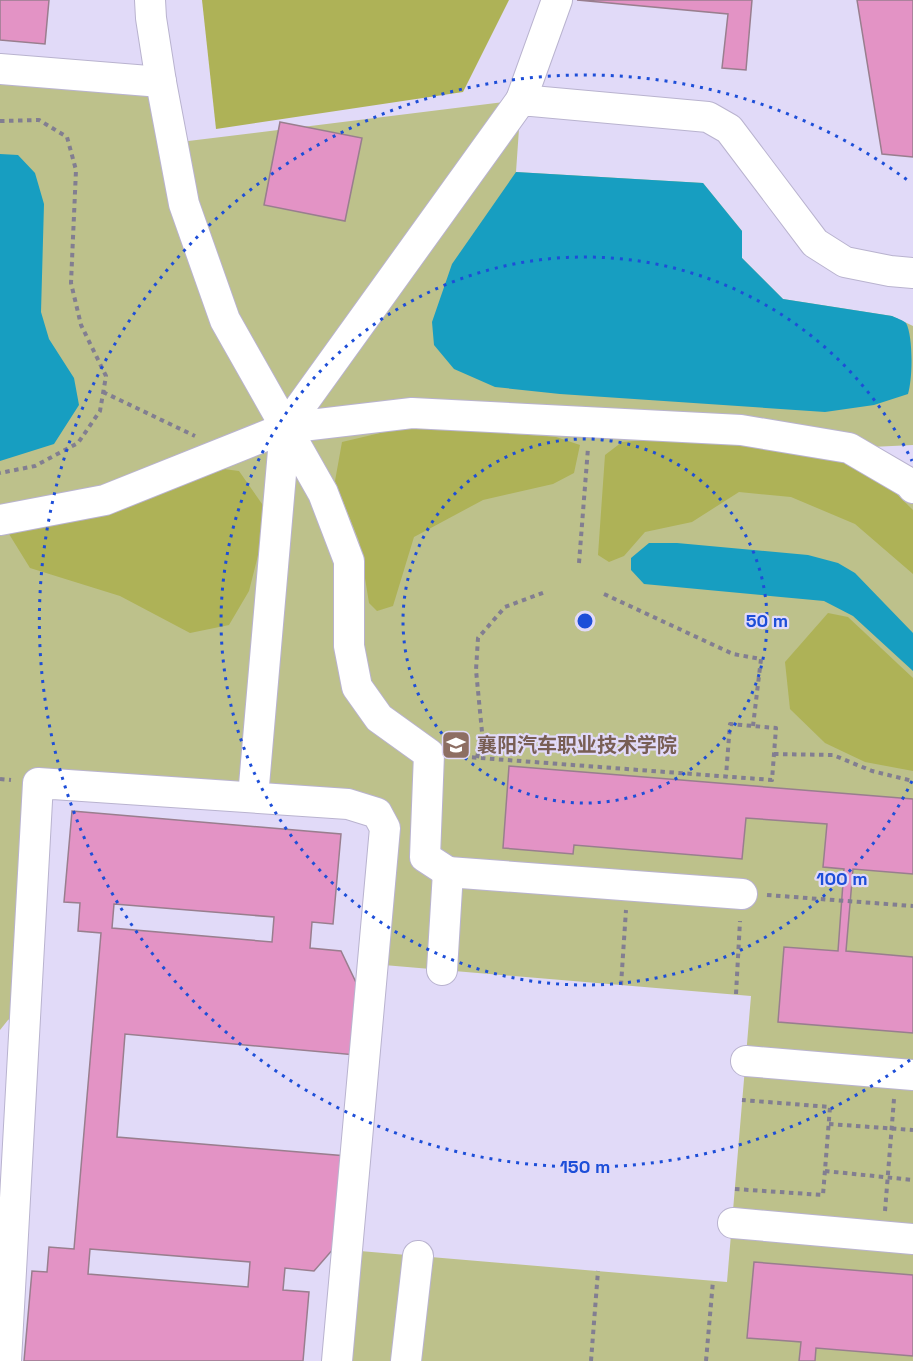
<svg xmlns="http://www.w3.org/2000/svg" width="913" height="1361" viewBox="0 0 913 1361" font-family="'Space Grotesk','Noto Sans SC',sans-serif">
  <rect width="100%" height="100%" fill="#e1daf8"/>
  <polygon fill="#bdc18b" points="0,69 161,82 172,143 521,100 516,172 703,183 742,231 742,258 783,299 892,316 913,326 913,445 850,448 913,488 913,1361 337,1361 348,1250 727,1282 751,996 372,964 377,813 38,783 25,1010 8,1020 0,1030"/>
  <g fill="#aeb257">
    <polygon points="202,0 509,0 463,92 216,129"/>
    <polygon points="410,426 556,437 580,445 574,473 553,484 483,500 414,537 393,606 377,611 369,603 359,541 335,481 342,442"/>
    <polygon points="672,438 772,445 870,468 913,510 913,574 855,524 791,497 739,492 692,522 645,532 624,556 609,562 598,555 605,455 622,442"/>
    <polygon points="216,468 239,471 267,511 266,524 249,591 229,625 190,633 120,596 30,568 9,534 42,518 156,496"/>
    <polygon points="828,613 848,617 913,678 913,771 865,762 825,743 790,709 785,662"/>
  </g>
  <g fill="#179ec1">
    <polygon points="0,154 18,155 35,173 44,204 41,312 49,339 74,378 79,405 54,444 0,461"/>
    <path d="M516 172 703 183 742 231V258L783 299 892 316C896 318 903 320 906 323 913 335 913 378 908 394L874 405 825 412 560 394 495 387 454 369 434 345 432 322 452 264Z"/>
    <polygon points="649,543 677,543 808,555 838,563 855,573 913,633 913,671 853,616 824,601 644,584 631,570 631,558"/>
  </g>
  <g fill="#e393c5" stroke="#997e8e" stroke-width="1.5" fill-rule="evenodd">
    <polygon points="0,0 49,0 45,44 0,40"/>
    <polygon points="577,0 752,0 746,70 722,68 728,14"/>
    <polygon points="857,0 913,0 913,157 882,154"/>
    <polygon points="280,122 362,138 345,221 264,205"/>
    <polygon points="509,766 913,799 913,874 853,869 846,951 913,957 913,1033 778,1022 784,947 838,951 844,869 823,867 827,824 746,818 742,859 574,845 573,854 503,848"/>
    <path d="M72 811 341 834 333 924 312 922 310 948 341 951 361 993 356 1055 125 1034 117 1137 347 1156 341 1240 314 1271 285 1268 283 1290 309 1292 303 1361H24L32 1271 47 1272 49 1247 74 1249 101 933 78 931 80 903 64 902ZM114 904 274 917 272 942 112 928ZM90 1249 250 1262 248 1287 88 1274Z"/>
    <polygon points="754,1262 913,1275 913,1356 816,1348 815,1361 799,1361 801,1342 747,1338"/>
  </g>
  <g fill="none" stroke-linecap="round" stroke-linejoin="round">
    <g stroke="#b9b3cf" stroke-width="32">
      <g id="minor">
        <polyline points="150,0 151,18 161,82 184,204 225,320 323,493 349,561 349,646 357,687 379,718 429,754 425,857 448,872"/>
        <polyline points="0,69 161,82"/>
        <polyline points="521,100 557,0"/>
        <polyline points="0,520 105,500 285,428 412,413 741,430 849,448 909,483 913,488"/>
        <polyline points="253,797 285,428 521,100 708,117 729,129 815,243 845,262 890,271 913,273"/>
        <polyline points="442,970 448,872 742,894"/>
        <polyline points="746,1061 913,1075"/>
        <polyline points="733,1223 913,1239"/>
        <polyline points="6,1361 38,783 348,804 377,813 385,828 337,1361"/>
        <polyline points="406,1361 418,1256"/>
      </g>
    </g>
    <g stroke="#827e91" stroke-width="4" stroke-dasharray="4.5 4.5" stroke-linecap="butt">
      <polyline points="0,121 39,120 67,137 76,170 71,283 81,325 106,376 100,411 78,443 35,466 0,473"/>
      <polyline points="103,392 195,436"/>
      <polyline points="579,563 588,448"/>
      <polyline points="604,594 733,654 761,659 753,726"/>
      <polyline points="774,754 833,755 872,771 913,781"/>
      <polyline points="454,756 772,780 776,728 730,724 726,776"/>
      <polyline points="477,758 482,732 476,670 478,638 505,607 545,592"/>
      <polyline points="0,779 11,780"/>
      <polyline points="767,895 913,906"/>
      <polyline points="621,985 626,910"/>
      <polyline points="736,994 740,921"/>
      <polyline points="829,1124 913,1130"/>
      <polyline points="825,1171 913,1180"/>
      <polyline points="735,1189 823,1195 830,1107 742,1100"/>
      <polyline points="885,1211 894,1099"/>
      <polyline points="591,1361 598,1271"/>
      <polyline points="706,1361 713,1281"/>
    </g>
    <use href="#minor" stroke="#fff" stroke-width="30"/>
  </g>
  <g fill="none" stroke="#1d4ed8" stroke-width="3" stroke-dasharray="3 6">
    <circle cx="585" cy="621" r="182"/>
    <path d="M912 781A364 364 0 1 1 912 461"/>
    <path d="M910 1060A546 546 0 1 1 910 182"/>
  </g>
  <defs>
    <g id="university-square" transform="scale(1.5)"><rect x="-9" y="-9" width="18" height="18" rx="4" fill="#8d6e63" stroke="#e1daf8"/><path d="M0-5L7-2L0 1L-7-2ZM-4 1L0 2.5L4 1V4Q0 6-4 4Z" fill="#fff"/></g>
  </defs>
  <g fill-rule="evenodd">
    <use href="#university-square" x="456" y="745"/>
  </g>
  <g text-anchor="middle" stroke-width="4.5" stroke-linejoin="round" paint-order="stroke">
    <g font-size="20" font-weight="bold" fill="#785e54" stroke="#e1daf8" text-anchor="start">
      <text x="477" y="752">襄阳汽车职业技术学院</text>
    </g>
  </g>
  <circle cx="585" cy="621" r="9" fill="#1d4ed8" stroke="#e1daf8" stroke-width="3"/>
  <g font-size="18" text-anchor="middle" font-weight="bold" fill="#1d4ed8" stroke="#e1daf8" stroke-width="4.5" stroke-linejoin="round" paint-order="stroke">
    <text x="767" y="627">50 m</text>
    <text x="842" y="885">100 m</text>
    <text x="585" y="1173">150 m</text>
  </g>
</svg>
